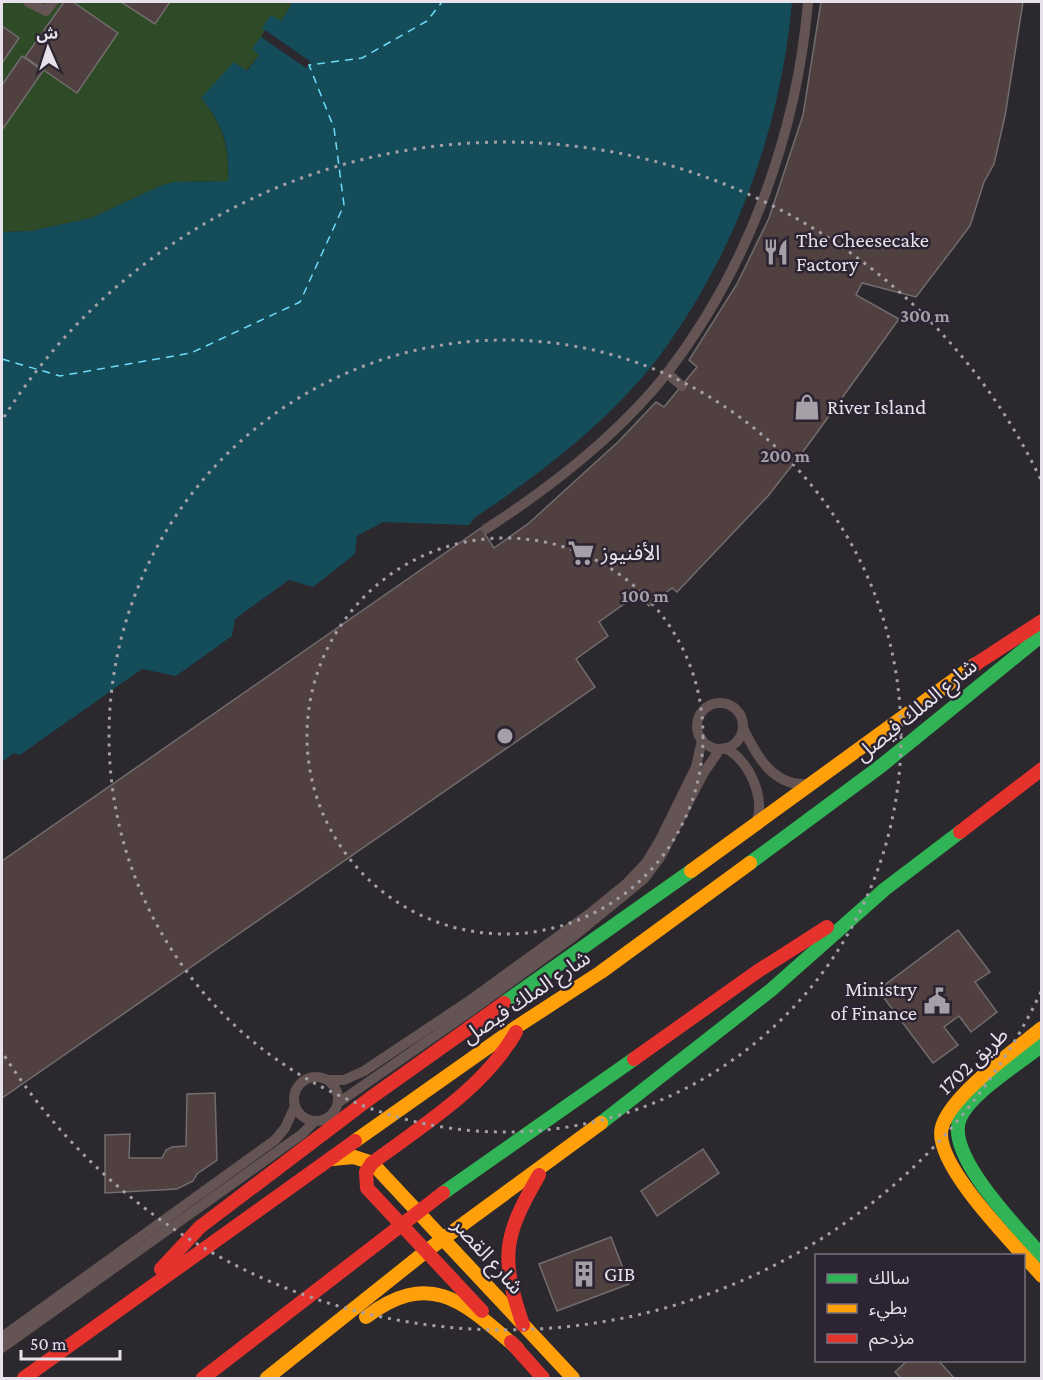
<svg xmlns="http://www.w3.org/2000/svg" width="1043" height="1380" viewBox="0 0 1043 1380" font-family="'Crimson Pro','Noto Sans Arabic',serif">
  <rect width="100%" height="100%" fill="#2b282e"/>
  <path fill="#2e4a26" d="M2 2H289L292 4 281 21 262 28 265 30 259 55 246 71 201 97C222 124 230 147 228 181L174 182 160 186 91 218 31 231 2 232Z"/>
  <path fill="#154c5a" d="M289 2H792C781 127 736 252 661 354 611 420 542 473 474 518L469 525 383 522 357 536 355 554 313 587 289 580 235 619 232 636 176 676 142 669 20 755 14 753 2 762V232L31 231 91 218 160 186 174 182 228 181C230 147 223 124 201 98L234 62 247 71 259 55 252 49 265 31 262 28 271 15 281 21 292 4Z"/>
  <polygon fill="#2b282e" points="265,30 311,62 306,68 261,37"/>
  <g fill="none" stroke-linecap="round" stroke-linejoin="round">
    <polyline stroke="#6ddcf9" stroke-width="1.5" stroke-dasharray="8 6" stroke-linecap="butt" points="2,359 60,376 191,353 300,302 344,205 334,128 309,65 362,58 427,21 442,2"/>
  </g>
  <g fill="#504140" stroke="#716c6e" stroke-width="1.5">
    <polygon points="64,2 73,2 118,33 77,93 25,57"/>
    <polygon points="121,2 170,2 155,24"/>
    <polygon points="821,2 1023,2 1005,116 994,164 984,182 970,226 916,297 862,283 856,295 899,319 808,445 768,496 677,592 672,588 649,606 638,594 599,622 608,636 576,659 595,687 2,1098 2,861 481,528 494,548 529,523 619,441 656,402 664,407 697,367 689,360 737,284 769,218 803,115"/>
    <polygon points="2,26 19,38 2,63"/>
    <polygon points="22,56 43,71 2,130 2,85"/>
    <polygon points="958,930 990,972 975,982 997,1012 971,1032 959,1016 944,1027 958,1045 933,1063 878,990"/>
    <polygon points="215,1093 217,1160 197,1174 193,1181 177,1189 105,1193 105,1135 130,1134 129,1158 162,1158 166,1150 172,1147 186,1146 187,1094"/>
    <polygon points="703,1149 719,1173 657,1216 641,1191"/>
    <polygon points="611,1237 629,1284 557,1311 539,1264"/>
    <polygon points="908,1360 938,1360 954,1378 901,1378 895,1372"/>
  </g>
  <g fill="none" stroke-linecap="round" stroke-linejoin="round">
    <g stroke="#645454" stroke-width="10">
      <polyline points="28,2 46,11 53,2"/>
      <polyline points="667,373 682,386"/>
      <path d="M486 529C551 487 620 433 668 372 749 266 797 133 808 2"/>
      <circle cx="720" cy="726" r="23"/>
      <path d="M743 728C756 755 773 787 808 784"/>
      <path d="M724 748C748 758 765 796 757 821"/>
      <circle cx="316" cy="1099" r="22"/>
      <polyline points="329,1080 344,1080 364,1071 469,1001 589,914 627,883 646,863 660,840 696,767 702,740"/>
      <polyline points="338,1103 475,1008 573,937 644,879 661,856 703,774 720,749"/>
      <polyline points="2,1337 275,1140 285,1128 295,1106"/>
      <polyline points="2,1348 302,1134 315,1121"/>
    </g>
    <g stroke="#30b455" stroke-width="14">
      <polyline points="750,863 881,766 1042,635"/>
      <polyline points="504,1003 691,871"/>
      <path d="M1042 1045C1019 1064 972 1092 960 1118 944 1155 1020 1230 1042 1256"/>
      <polyline points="601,1123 771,990 885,889 960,832"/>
      <polyline points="443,1193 634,1059"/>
    </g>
    <g stroke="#ff9f0a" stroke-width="14">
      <polyline points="691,871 976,664"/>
      <path d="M1042 1028C1015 1050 951 1095 942 1127 931 1163 1018 1248 1042 1276"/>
      <polyline points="355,1141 518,1026 601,972 750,863"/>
      <polyline points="332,1159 354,1157 372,1163 573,1378"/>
      <path d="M366 1317C431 1268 465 1303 517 1348"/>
      <polyline points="267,1378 425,1252 601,1123"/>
    </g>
    <g stroke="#e5322d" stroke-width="14">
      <polyline points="976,664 1042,621"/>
      <polyline points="960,832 1042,769"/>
      <polyline points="634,1059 758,971 827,927"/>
      <polyline points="372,1163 366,1172 367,1188 482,1311"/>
      <path d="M372 1163C423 1125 483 1089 516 1032"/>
      <polyline points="161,1269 200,1227 369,1099 504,1003"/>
      <path d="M523 1325C500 1257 503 1237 539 1175"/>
      <polyline points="511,1342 543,1378"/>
      <polyline points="24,1378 355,1141"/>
      <polyline points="203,1378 443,1193"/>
    </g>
  </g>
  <g fill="none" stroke="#a5a0a8" stroke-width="3" stroke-dasharray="3 6">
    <circle cx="505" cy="736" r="198"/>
    <circle cx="505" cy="736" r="396"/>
    <path d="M1041 992A594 594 0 0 1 4 1055M4 417A594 594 0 0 1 1041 480"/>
  </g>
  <defs>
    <g id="restaurant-bare" transform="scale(2.07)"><path d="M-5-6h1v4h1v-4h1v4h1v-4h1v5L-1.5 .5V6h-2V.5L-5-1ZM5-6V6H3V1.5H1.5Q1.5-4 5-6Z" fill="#a5a0a8" stroke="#2c2432" stroke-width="2.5" paint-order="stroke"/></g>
    <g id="shop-bare" transform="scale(2.07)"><path d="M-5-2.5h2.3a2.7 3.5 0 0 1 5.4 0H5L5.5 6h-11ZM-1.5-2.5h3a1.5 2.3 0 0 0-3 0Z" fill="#a5a0a8" stroke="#2c2432" stroke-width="2.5" paint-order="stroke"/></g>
    <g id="supermarket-bare" transform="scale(2.07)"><path d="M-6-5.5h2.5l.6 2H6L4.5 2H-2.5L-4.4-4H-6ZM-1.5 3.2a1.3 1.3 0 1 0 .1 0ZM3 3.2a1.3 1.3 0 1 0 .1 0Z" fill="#a5a0a8" stroke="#2c2432" stroke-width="2.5" paint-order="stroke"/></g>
    <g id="civic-bare" transform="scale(2.07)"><path d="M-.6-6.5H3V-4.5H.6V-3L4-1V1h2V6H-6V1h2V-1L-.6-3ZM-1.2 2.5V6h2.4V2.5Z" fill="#a5a0a8" stroke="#2c2432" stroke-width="2.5" paint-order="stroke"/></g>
    <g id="building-bare" transform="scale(2.07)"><path d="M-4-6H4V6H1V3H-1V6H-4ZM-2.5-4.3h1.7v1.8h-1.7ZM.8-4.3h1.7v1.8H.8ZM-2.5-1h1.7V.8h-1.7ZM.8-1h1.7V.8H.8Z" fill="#a5a0a8" stroke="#2c2432" stroke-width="2.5" paint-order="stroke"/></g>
  </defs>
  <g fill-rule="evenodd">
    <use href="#restaurant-bare" x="776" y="252"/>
    <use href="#shop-bare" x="807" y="407"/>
    <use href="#supermarket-bare" x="581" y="553"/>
    <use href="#civic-bare" x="937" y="1001"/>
    <use href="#building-bare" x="584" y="1274"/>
  </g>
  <g text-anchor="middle" stroke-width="5" stroke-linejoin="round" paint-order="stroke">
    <g font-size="21" fill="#e6e1ea" stroke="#2c2432" text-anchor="start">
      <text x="796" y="247">The Cheesecake<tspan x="796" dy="24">Factory</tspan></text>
      <text x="827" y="414">River Island</text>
      <text x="601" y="560">الأفنيوز</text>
      <text x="917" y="996" text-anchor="end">Ministry<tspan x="917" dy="24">of Finance</tspan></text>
      <text x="604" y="1281">GIB</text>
    </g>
    <g font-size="21" fill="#e6e1ea" stroke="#2c2432">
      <text transform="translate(916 710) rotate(-39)" y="7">شارع الملك فيصل</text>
      <text transform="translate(526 997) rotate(-34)" y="7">شارع الملك فيصل</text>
      <text transform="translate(973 1061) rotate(-43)" y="7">طريق 1702</text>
      <text transform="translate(488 1256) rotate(48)" y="7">شارع القصر</text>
    </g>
  </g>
  <circle cx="505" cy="736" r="9" fill="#a5a0a8" stroke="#2c2432" stroke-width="3"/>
  <g font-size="18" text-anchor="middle" font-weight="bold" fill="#a5a0a8" stroke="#2c2432" stroke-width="5" stroke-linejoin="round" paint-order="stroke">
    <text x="925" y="322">300 m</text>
    <text x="785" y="462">200 m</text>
    <text x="645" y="602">100 m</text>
  </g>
  <rect width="1043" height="1380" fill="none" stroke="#e6e1ea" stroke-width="6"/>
  <rect x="815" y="1254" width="210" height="108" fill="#2c2432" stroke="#76707c" stroke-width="1.5"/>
  <rect x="827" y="1274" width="30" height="9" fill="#30b455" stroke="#76707c" stroke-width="1.5"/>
  <text x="869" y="1284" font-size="18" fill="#e6e1ea">سالك</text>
  <rect x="827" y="1304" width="30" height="9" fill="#ff9f0a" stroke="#76707c" stroke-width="1.5"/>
  <text x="869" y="1314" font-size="18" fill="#e6e1ea">بطيء</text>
  <rect x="827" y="1334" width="30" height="9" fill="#e5322d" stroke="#76707c" stroke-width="1.5"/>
  <text x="869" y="1344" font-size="18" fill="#e6e1ea">مزدحم</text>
  <g transform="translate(48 48) rotate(357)" stroke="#2c2432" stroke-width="4.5" paint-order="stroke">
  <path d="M0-4.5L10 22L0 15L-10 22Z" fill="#e6e1ea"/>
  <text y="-9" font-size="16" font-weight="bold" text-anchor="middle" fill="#e6e1ea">ش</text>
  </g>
  <path d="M21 1350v9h99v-9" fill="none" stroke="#e6e1ea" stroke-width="3"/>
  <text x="30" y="1350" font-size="18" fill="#e6e1ea" stroke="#2c2432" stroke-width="4.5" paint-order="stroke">50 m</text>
</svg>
